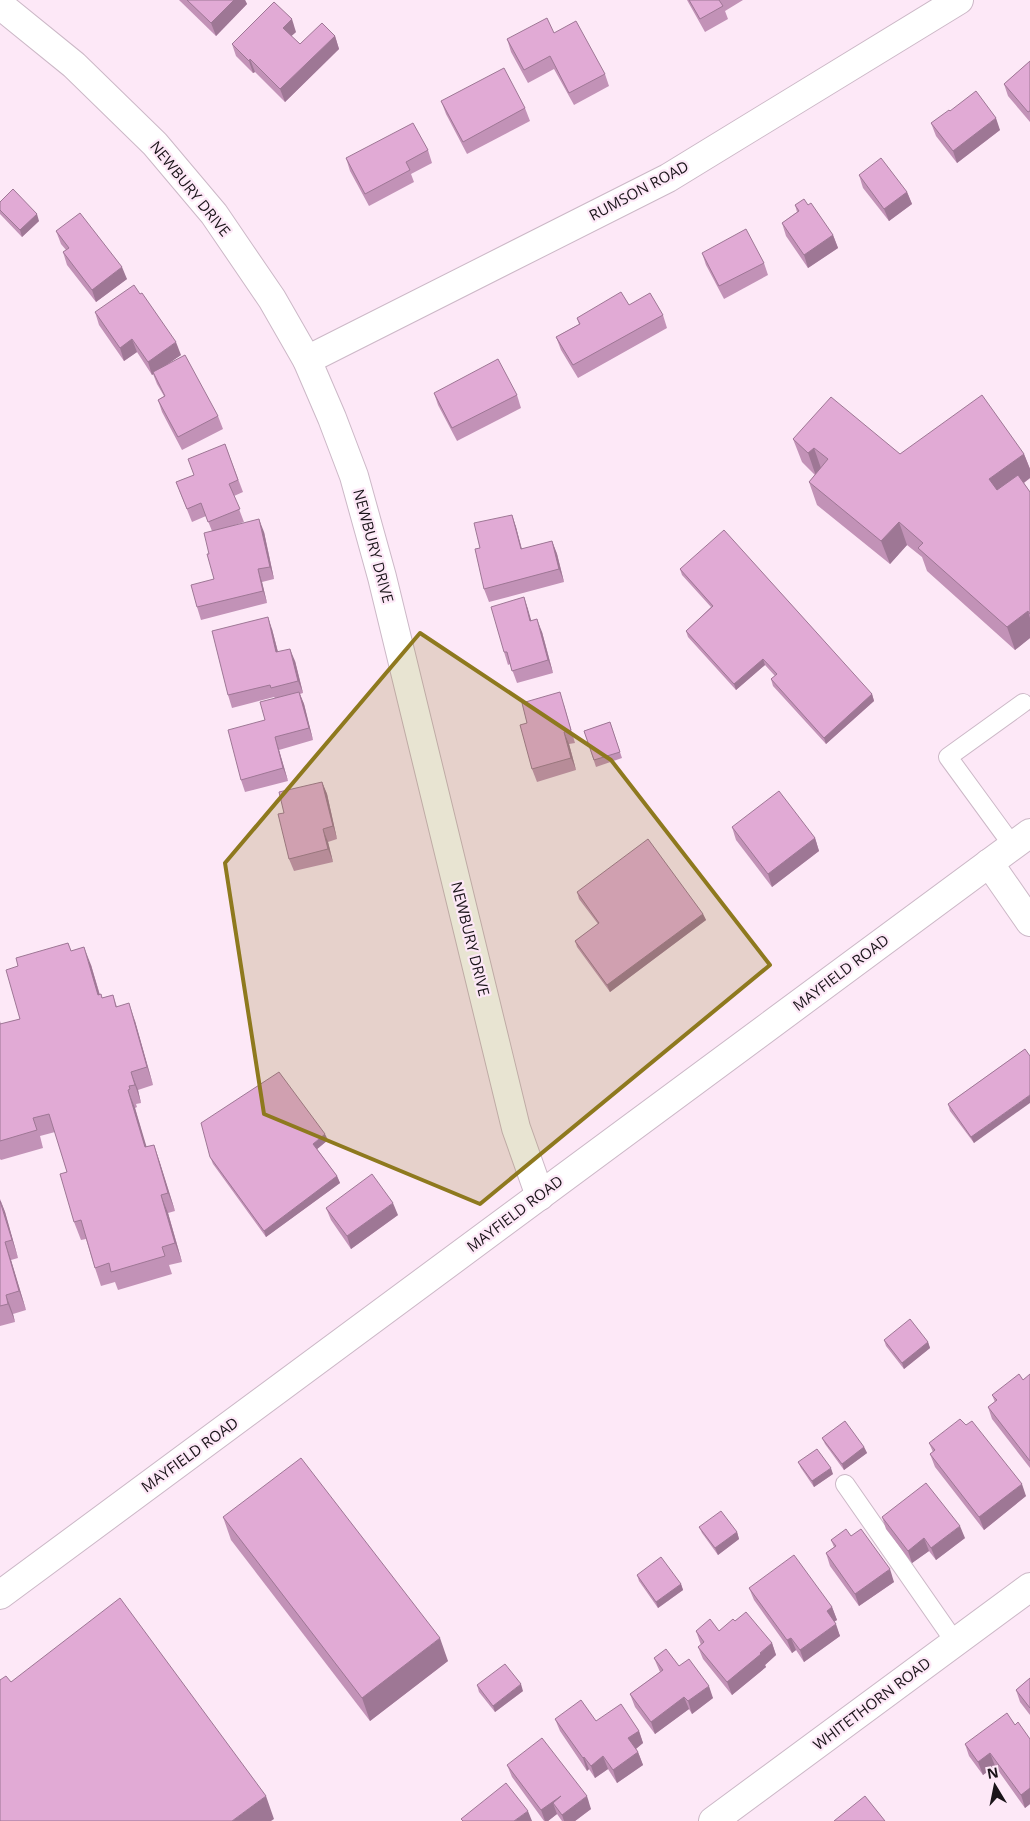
<svg xmlns="http://www.w3.org/2000/svg" width="1030" height="1821" viewBox="0 0 1030 1821" font-family="'Open Sans',sans-serif">
  <rect width="100%" height="100%" fill="#fde8f7"/>
  <g fill="none" stroke-linecap="round" stroke-linejoin="round">
    <g stroke="#ccb8c7" stroke-width="20">
      <g id="lane">
        <polyline points="1013,846 948,757 1023,703"/>
        <polyline points="845,1484 955,1642"/>
      </g>
    </g>
    <g stroke="#ccb8c7" stroke-width="30">
      <g id="street">
        <polyline points="0,5 74,65 155,144 214,214 272,299 307,360 332,418 354,476 382,577 516,1128 540,1196"/>
        <polyline points="307,360 668,178 959,0"/>
        <polyline points="989,863 1030,922"/>
        <polyline points="713,1821 1030,1587"/>
      </g>
    </g>
    <g stroke="#ccb8c7" stroke-width="30">
      <polyline id="primary" points="0,1595 1030,833"/>
    </g>
    <use href="#lane" stroke="#fff" stroke-width="18"/>
    <use href="#street" stroke="#fff" stroke-width="28"/>
    <use href="#primary" stroke="#fff" stroke-width="28"/>
  </g>
  <g fill="#c292b7">
    <polygon points="179,0 245,0 247,4 216,36"/>
    <polygon points="687,0 743,0 725,11 728,19 705,32"/>
    <polygon points="296,32 291,36 300,44 335,36 339,49 285,102 255,72 253,73 236,56 232,44"/>
    <polygon points="554,33 605,74 609,86 574,105 554,69 528,83 511,52 507,39"/>
    <polygon points="1030,61 1030,122 1008,96 1004,84"/>
    <polygon points="441,101 525,108 530,121 467,154 446,114"/>
    <polygon points="950,111 1000,130 957,163 936,136 931,123"/>
    <polygon points="428,150 432,163 411,174 414,182 369,206 350,171 346,158"/>
    <polygon points="859,175 907,192 912,204 889,221 863,188"/>
    <polygon points="0,202 39,221 22,237 0,214"/>
    <polygon points="795,205 808,205 833,235 838,248 808,268 786,236 782,223 797,212"/>
    <polygon points="56,231 127,279 96,302 67,265 63,252 66,250 61,244"/>
    <polygon points="702,253 764,263 768,275 724,299 706,265"/>
    <polygon points="629,305 663,315 667,328 578,378 561,350 556,337 579,324 577,318"/>
    <polygon points="95,312 181,355 167,364 218,416 223,429 182,450 162,412 158,400 164,396 157,384 153,374 152,375 137,352 124,361 99,325"/>
    <polygon points="434,393 517,395 521,408 457,441 438,405"/>
    <polygon points="793,439 900,454 1024,454 1030,469 1030,478 1024,483 1030,492 1030,638 1015,650 927,571 922,557 907,545 890,564 817,505 809,482 815,475 802,462"/>
    <polygon points="225,444 243,492 234,496 244,522 235,525 264,532 274,579 262,582 267,603 201,620 197,607 214,579 209,554 212,531 206,516 192,522 176,482 194,475"/>
    <polygon points="512,515 516,527 522,549 552,541 557,554 564,582 489,602 484,589 480,548"/>
    <polygon points="680,569 872,694 874,701 826,744 773,686 771,679 775,676 765,665 736,690 688,637 686,631 711,607 682,575"/>
    <polygon points="524,597 531,621 542,632 553,673 517,683 510,664 508,665 504,652"/>
    <polygon points="272,629 278,652 295,661 303,693 300,694 304,704 313,740 279,750 288,781 245,792 241,780 265,720 275,698 274,697 232,708 228,695"/>
    <polygon points="564,705 575,743 569,744 576,770 537,782 532,769 527,723"/>
    <polygon points="610,722 622,758 596,767 584,731"/>
    <polygon points="322,782 327,794 337,839 328,842 333,862 294,871 289,859 284,813"/>
    <polygon points="732,827 815,838 819,851 772,887 736,840"/>
    <polygon points="577,892 703,914 706,920 610,992 577,947 575,941 598,924 579,899"/>
    <polygon points="68,943 71,951 91,965 100,995 102,998 113,995 117,1007 135,1021 153,1085 138,1090 141,1103 136,1104 137,1107 135,1108 146,1147 154,1145 160,1163 175,1211 168,1213 182,1262 169,1265 172,1274 118,1290 115,1282 101,1286 95,1268 86,1239 81,1240 74,1222 67,1172 55,1132 40,1136 43,1148 1,1160 0,1159 0,1021 1,1024 20,1019 18,966"/>
    <polygon points="1025,1049 974,1143 950,1111 948,1104"/>
    <polygon points="328,1140 317,1149 337,1176 340,1183 266,1237 213,1164 210,1157"/>
    <polygon points="0,1199 5,1212 18,1258 11,1260 26,1310 13,1314 15,1322 0,1326"/>
    <polygon points="326,1208 398,1215 351,1249 331,1220"/>
    <polygon points="884,1340 928,1342 930,1348 904,1369 886,1346"/>
    <polygon points="1030,1374 1030,1468 992,1419 988,1407 995,1402 992,1395 1023,1380"/>
    <polygon points="822,1438 864,1447 867,1453 844,1470 825,1444"/>
    <polygon points="929,1443 1026,1496 984,1530 935,1467 930,1454 933,1452"/>
    <polygon points="798,1462 833,1474 814,1487 801,1468"/>
    <polygon points="223,1517 448,1661 370,1721 231,1540"/>
    <polygon points="882,1517 965,1538 936,1560 929,1551 912,1563 886,1529"/>
    <polygon points="699,1527 737,1532 739,1539 718,1555 702,1533"/>
    <polygon points="851,1536 894,1582 859,1606 830,1566 826,1553 834,1547 831,1540"/>
    <polygon points="637,1575 681,1584 683,1590 658,1608 639,1581"/>
    <polygon points="749,1588 832,1607 837,1620 834,1622 840,1636 804,1662 796,1650 792,1653 754,1600"/>
    <polygon points="735,1621 772,1643 776,1655 765,1665 766,1667 732,1695 703,1659 698,1647 701,1645 696,1631 719,1631"/>
    <polygon points="654,1658 679,1666 713,1698 692,1714 689,1709 655,1734 635,1707 630,1694 660,1672"/>
    <polygon points="1030,1678 1030,1715 1020,1702 1016,1690"/>
    <polygon points="477,1685 523,1691 495,1712 479,1692"/>
    <polygon points="555,1719 596,1721 639,1731 643,1743 636,1749 638,1752 643,1765 617,1783 608,1769 595,1778 589,1769 587,1771 560,1731"/>
    <polygon points="1015,1725 1030,1739 1030,1804 1025,1808 995,1766 983,1775 969,1756 965,1744"/>
    <polygon points="507,1765 591,1809 575,1821 562,1821 557,1814 548,1821 544,1821 512,1777"/>
  </g>
  <g fill="#9e7795">
    <polygon points="234,0 245,0 247,4 216,36 211,23"/>
    <polygon points="292,19 296,32 287,40 283,28"/>
    <polygon points="335,36 339,49 285,102 280,89"/>
    <polygon points="250,59 255,72 253,73 249,61"/>
    <polygon points="996,118 1000,130 957,163 953,151"/>
    <polygon points="907,192 912,204 889,221 884,209"/>
    <polygon points="37,214 39,221 22,237 20,230"/>
    <polygon points="833,235 838,248 808,268 804,255"/>
    <polygon points="122,267 127,279 96,302 92,290"/>
    <polygon points="132,339 137,352 124,361 120,348"/>
    <polygon points="176,342 181,355 152,375 148,362"/>
    <polygon points="814,448 822,471 816,476 808,453"/>
    <polygon points="1024,454 1030,469 1030,478 997,502 989,479"/>
    <polygon points="512,515 516,527 525,562 521,549"/>
    <polygon points="259,519 264,532 274,579 270,567"/>
    <polygon points="899,522 907,545 890,564 881,541"/>
    <polygon points="552,541 557,554 564,582 559,569"/>
    <polygon points="258,569 262,582 267,603 263,591"/>
    <polygon points="524,597 528,609 535,634 530,621"/>
    <polygon points="1028,611 1030,618 1030,638 1015,650 1007,627"/>
    <polygon points="268,617 272,629 281,664 276,652"/>
    <polygon points="537,619 542,632 553,673 548,660"/>
    <polygon points="290,649 295,661 303,693 298,681"/>
    <polygon points="763,659 765,665 736,690 734,684"/>
    <polygon points="299,692 304,704 313,740 309,728"/>
    <polygon points="872,694 874,701 826,744 824,738"/>
    <polygon points="564,732 569,744 576,770 571,758"/>
    <polygon points="275,737 279,750 288,781 283,768"/>
    <polygon points="322,782 327,794 337,839 333,826"/>
    <polygon points="323,829 328,842 333,862 328,849"/>
    <polygon points="815,838 819,851 772,887 768,874"/>
    <polygon points="703,914 706,920 610,992 607,985"/>
    <polygon points="84,947 91,965 105,1013 98,995"/>
    <polygon points="129,1003 135,1021 153,1085 147,1067"/>
    <polygon points="131,1072 138,1090 141,1103 135,1085"/>
    <polygon points="128,1090 135,1108 152,1165 145,1147"/>
    <polygon points="1030,1095 1030,1103 974,1143 971,1137"/>
    <polygon points="325,1134 328,1140 316,1150 313,1144"/>
    <polygon points="154,1145 160,1163 175,1211 168,1193"/>
    <polygon points="337,1176 340,1183 266,1237 264,1231"/>
    <polygon points="161,1195 168,1213 182,1262 175,1243"/>
    <polygon points="0,1199 5,1212 18,1258 12,1240"/>
    <polygon points="393,1203 398,1215 351,1249 347,1236"/>
    <polygon points="5,1242 11,1260 26,1310 19,1291"/>
    <polygon points="6,1295 13,1314 15,1322 8,1304"/>
    <polygon points="928,1342 930,1348 904,1369 902,1363"/>
    <polygon points="864,1447 867,1453 844,1470 842,1464"/>
    <polygon points="831,1468 833,1474 814,1487 812,1481"/>
    <polygon points="1022,1484 1026,1496 984,1530 979,1517"/>
    <polygon points="960,1526 965,1538 936,1560 931,1548"/>
    <polygon points="737,1532 739,1539 718,1555 715,1548"/>
    <polygon points="924,1538 929,1551 912,1563 908,1551"/>
    <polygon points="890,1569 894,1582 859,1606 855,1594"/>
    <polygon points="681,1584 683,1590 658,1608 656,1602"/>
    <polygon points="832,1607 837,1620 831,1623 827,1611"/>
    <polygon points="836,1624 840,1636 804,1662 800,1650"/>
    <polygon points="440,1638 448,1661 370,1721 362,1698"/>
    <polygon points="791,1638 796,1650 792,1653 787,1640"/>
    <polygon points="772,1643 776,1655 765,1665 766,1667 732,1695 727,1682"/>
    <polygon points="521,1684 523,1691 495,1712 493,1706"/>
    <polygon points="709,1686 713,1698 692,1714 688,1701"/>
    <polygon points="684,1697 689,1709 655,1734 651,1722"/>
    <polygon points="639,1731 643,1743 633,1751 628,1738"/>
    <polygon points="638,1752 643,1765 617,1783 613,1770"/>
    <polygon points="990,1753 995,1766 983,1775 978,1762"/>
    <polygon points="603,1756 608,1769 595,1778 591,1766"/>
    <polygon points="584,1757 589,1769 587,1771 583,1758"/>
    <polygon points="1030,1788 1030,1804 1025,1808 1021,1795"/>
    <polygon points="266,1796 274,1819 271,1821 232,1821"/>
    <polygon points="561,1796 553,1803 557,1814 548,1821 545,1821 541,1810"/>
    <polygon points="587,1796 591,1809 575,1821 564,1821 562,1815"/>
    <polygon points="528,1811 532,1821 514,1821"/>
  </g>
  <g fill="#e1aad5" stroke="#9e7795">
    <polygon points="187,0 234,0 211,23"/>
    <polygon points="689,0 719,0 723,6 700,19"/>
    <polygon points="274,2 292,19 283,28 300,44 322,23 335,36 280,89 250,59 249,61 232,44"/>
    <polygon points="547,18 554,33 576,21 605,74 569,93 550,56 524,70 507,39"/>
    <polygon points="1030,61 1030,111 1028,112 1004,84"/>
    <polygon points="504,68 525,108 463,142 441,101"/>
    <polygon points="976,91 996,118 953,151 931,123 949,110 950,111"/>
    <polygon points="413,123 428,150 406,162 410,170 365,194 346,158"/>
    <polygon points="881,158 907,192 884,209 859,175"/>
    <polygon points="13,189 37,214 20,230 0,210 0,202"/>
    <polygon points="804,199 808,205 811,203 833,235 804,255 782,223 799,211 795,205"/>
    <polygon points="80,213 122,267 92,290 63,252 69,248 56,231"/>
    <polygon points="746,229 764,263 719,286 702,253"/>
    <polygon points="134,285 140,294 142,293 176,342 148,362 132,339 120,348 95,312"/>
    <polygon points="621,292 629,305 650,293 663,315 573,365 556,337 580,324 577,318"/>
    <polygon points="185,355 218,416 178,437 158,400 165,396 153,372"/>
    <polygon points="498,359 517,395 452,428 434,393"/>
    <polygon points="982,395 1024,454 989,479 997,490 1018,475 1030,492 1030,614 1028,611 1007,627 918,548 923,543 899,522 881,541 809,482 828,459 814,448 808,453 793,439 831,397 900,454"/>
    <polygon points="225,444 238,480 229,484 240,509 208,522 201,503 187,509 176,482 194,475 188,459"/>
    <polygon points="512,515 521,549 552,541 559,569 484,589 475,549 480,548 474,523"/>
    <polygon points="259,519 270,567 258,569 263,591 197,607 191,585 214,579 207,554 209,554 204,533"/>
    <polygon points="724,530 872,694 824,738 771,679 777,674 763,659 734,684 686,631 713,606 680,569"/>
    <polygon points="524,597 530,621 537,619 548,660 512,671 507,652 504,652 491,607"/>
    <polygon points="268,617 276,652 290,649 298,681 271,688 270,685 228,695 212,631"/>
    <polygon points="299,692 309,728 275,737 283,768 241,780 228,730 265,720 260,702"/>
    <polygon points="560,692 571,730 564,732 571,758 532,769 520,725 527,723 522,703"/>
    <polygon points="610,722 620,752 594,760 584,731"/>
    <polygon points="322,782 333,826 323,829 328,849 289,859 278,814 284,813 279,792"/>
    <polygon points="779,791 815,838 768,874 732,827"/>
    <polygon points="648,839 703,914 607,985 575,941 599,923 577,892"/>
    <polygon points="68,943 71,951 84,947 98,995 101,994 102,998 113,995 116,1007 129,1003 147,1067 131,1072 135,1085 129,1086 130,1089 128,1090 145,1147 154,1145 168,1193 161,1195 175,1243 162,1247 165,1256 111,1272 109,1263 95,1268 81,1220 74,1222 60,1174 67,1172 49,1114 33,1118 37,1130 0,1141 0,1024 20,1019 6,970 18,966 16,958"/>
    <polygon points="1025,1049 1030,1056 1030,1095 971,1137 948,1104"/>
    <polygon points="279,1072 325,1134 313,1144 337,1176 264,1231 210,1157 201,1123"/>
    <polygon points="372,1174 393,1203 347,1236 326,1208"/>
    <polygon points="0,1201 12,1240 5,1242 19,1291 6,1295 8,1304 0,1306"/>
    <polygon points="910,1319 928,1342 902,1363 884,1340"/>
    <polygon points="1019,1374 1023,1380 1030,1374 1030,1461 988,1407 997,1400 992,1395"/>
    <polygon points="960,1419 966,1425 972,1421 1022,1484 979,1517 930,1454 935,1450 929,1443"/>
    <polygon points="845,1421 864,1447 842,1464 822,1438"/>
    <polygon points="817,1449 831,1468 812,1481 798,1462"/>
    <polygon points="301,1458 440,1638 362,1698 223,1517"/>
    <polygon points="926,1483 960,1526 931,1548 924,1538 908,1551 882,1517"/>
    <polygon points="721,1511 737,1532 715,1548 699,1527"/>
    <polygon points="846,1529 851,1536 861,1529 890,1569 855,1594 826,1553 836,1546 831,1540"/>
    <polygon points="794,1555 832,1607 827,1611 836,1624 800,1650 791,1638 787,1640 749,1588"/>
    <polygon points="661,1557 681,1584 656,1602 637,1575"/>
    <polygon points="120,1598 266,1796 232,1821 0,1821 0,1680 6,1676 11,1682"/>
    <polygon points="746,1612 772,1643 760,1653 761,1654 727,1682 698,1647 704,1642 696,1631 710,1619 719,1631 733,1619 735,1621"/>
    <polygon points="666,1649 679,1666 689,1659 709,1686 688,1701 684,1697 651,1722 630,1694 663,1670 654,1658"/>
    <polygon points="505,1664 521,1684 493,1706 477,1685"/>
    <polygon points="1030,1678 1030,1708 1016,1690"/>
    <polygon points="581,1700 596,1721 621,1704 639,1731 628,1738 638,1752 613,1770 603,1756 591,1766 584,1757 583,1758 555,1719"/>
    <polygon points="1007,1713 1015,1725 1018,1722 1030,1739 1030,1788 1021,1795 990,1753 978,1762 965,1744"/>
    <polygon points="542,1738 587,1796 562,1815 553,1803 561,1796 541,1810 507,1765"/>
    <polygon points="506,1783 528,1811 514,1821 463,1821 461,1819"/>
    <polygon points="865,1796 885,1821 834,1821"/>
  </g>
  <path fill="#8e791e" fill-opacity="0.2" stroke="#8e791e" stroke-width="4" stroke-linejoin="round" d="M420 633 611 760 770 965 480 1204 264 1114 225 863Z"/>
  <g text-anchor="middle" stroke-width="4.5" stroke-linejoin="round" paint-order="stroke">
    <g font-size="15" fill="#1a1419" stroke="#fde8f7">
      <text transform="translate(190 189) rotate(51)" y="5">NEWBURY DRIVE</text>
      <text transform="translate(639 191) rotate(-28)" y="5">RUMSON ROAD</text>
      <text transform="translate(373 546) rotate(75)" y="5">NEWBURY DRIVE</text>
      <text transform="translate(470 939) rotate(76)" y="5">NEWBURY DRIVE</text>
      <text transform="translate(841 973) rotate(-37)" y="5">MAYFIELD ROAD</text>
      <text transform="translate(515 1214) rotate(-37)" y="5">MAYFIELD ROAD</text>
      <text transform="translate(190 1455) rotate(-36)" y="5">MAYFIELD ROAD</text>
      <text transform="translate(872 1704) rotate(-37)" y="5">WHITETHORN ROAD</text>
    </g>
  </g>
  <g transform="translate(995 1786) rotate(350)" stroke="#fde8f7" stroke-width="4" paint-order="stroke">
  <path d="M0-4L9 19L0 12L-9 19Z" fill="#1a1419"/>
  <text y="-8" font-size="14" font-weight="bold" text-anchor="middle" fill="#1a1419">N</text>
  </g>
</svg>
